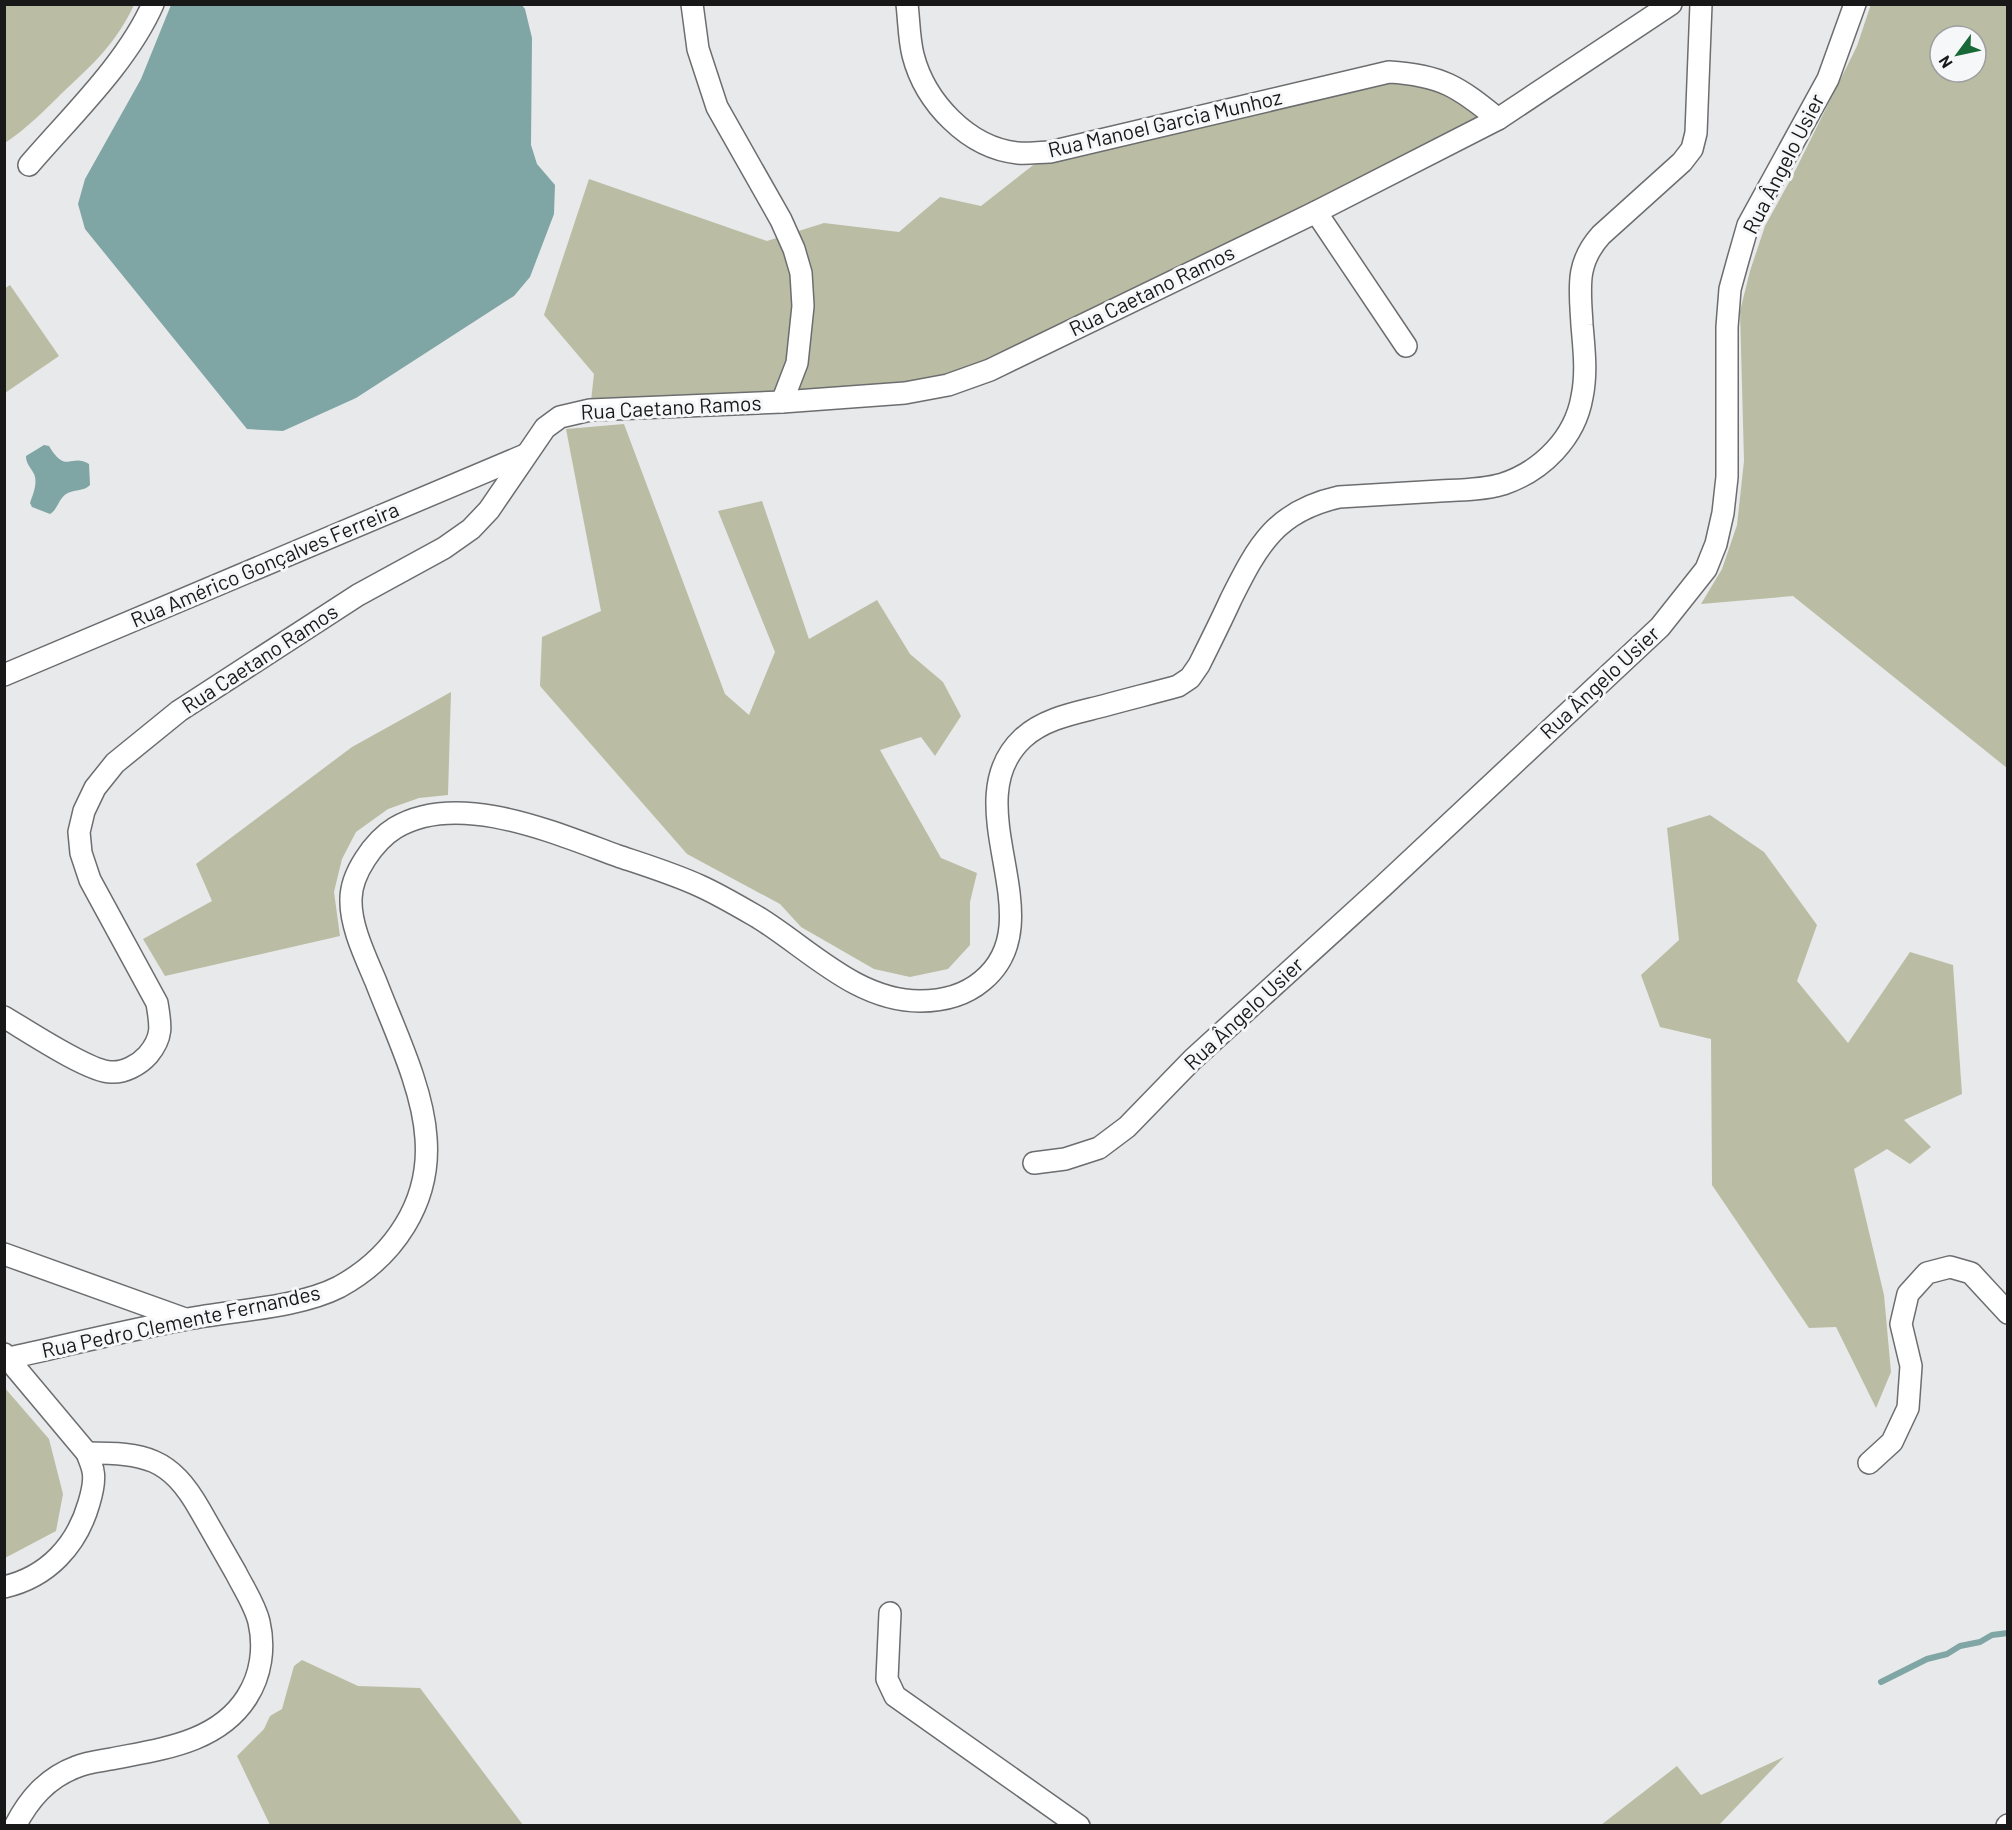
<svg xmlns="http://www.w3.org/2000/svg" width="2012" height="1830" viewBox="0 0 2012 1830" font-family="Barlow,sans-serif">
  <rect width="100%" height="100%" fill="#e8e9eb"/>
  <g fill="#babda4" fill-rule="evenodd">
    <path d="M5 4 134 5C115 45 93 64 61 94 43 112 26 129 5 143Z"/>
    <path d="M1871 4 2007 5V768L1793 596 1701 604 1722 569 1737 525 1744 461 1740 311 1750 271 1765 226 1793 175 1857 46ZM1940 36H1976V72H1940Z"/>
    <polygon points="1417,73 1498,119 948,385 590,410 594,374 544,315 589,179 767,241 824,223 899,232 940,197 981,206 1050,152"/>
    <polygon points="10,285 59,356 5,393 4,289"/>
    <polygon points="624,424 725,694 749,715 775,652 718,511 762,501 809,639 877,600 910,654 943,682 961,716 935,756 921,737 880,750 941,858 977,873 970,902 970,945 948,969 910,977 874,969 801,927 780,904 687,854 540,686 542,637 601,611 566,429"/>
    <polygon points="451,692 448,795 419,798 388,809 356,832 342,859 334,892 340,936 165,976 143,939 212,901 196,864 352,747"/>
    <polygon points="1710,815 1764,852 1817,925 1797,981 1848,1043 1910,952 1953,965 1962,1094 1904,1120 1931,1147 1910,1164 1887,1149 1854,1169 1884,1295 1891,1372 1876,1408 1836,1327 1809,1328 1712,1185 1711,1039 1660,1027 1641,975 1679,940 1667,828"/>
    <polygon points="4,1387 49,1439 63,1494 56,1531 5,1558"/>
    <polygon points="302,1660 358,1686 420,1688 523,1825 270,1825 237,1756 264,1729 270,1716 282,1709 294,1666"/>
    <polygon points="1784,1757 1719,1825 1601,1825 1677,1766 1701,1795"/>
  </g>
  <g fill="#80a5a5">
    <polygon points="521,4 525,9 532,38 531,145 537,164 555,185 554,214 530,277 514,296 356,398 283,431 247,429 85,229 78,204 85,179 141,79 171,5"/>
    <path d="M44 445 49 446C66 475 71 453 89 464L90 485C83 492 74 489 66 494 58 500 58 509 50 514L32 507 30 503C33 494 38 483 34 474 30 466 26 464 26 456Z"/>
  </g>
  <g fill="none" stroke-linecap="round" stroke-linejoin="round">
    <polyline stroke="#80a5a5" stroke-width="6" points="1881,1682 1927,1659 1947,1654 1960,1646 1980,1642 1992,1635 2008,1633"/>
    <g stroke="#6c6d6f" stroke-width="24">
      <g id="minor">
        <polyline points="692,4 698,49 717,107 781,220 794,249 801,273 803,306 797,363 782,402"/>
        <path d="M907 4C909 21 909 39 913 55 925 102 968 148 1018 153 1028 154 1040 152 1050 152L1389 72C1441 75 1459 87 1498 119"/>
        <path d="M29 165C71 116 127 63 153 4"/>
        <polyline points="1316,212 1406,346"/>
        <polyline points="4,675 525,455"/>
        <path d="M4 1017C26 1030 89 1072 111 1072 124 1073 139 1065 148 1055 163 1037 161 1026 157 1003L90 880 81 853 79 832 84 811 95 788 115 763 179 711 358 595 444 548 471 529 489 510 545 428 560 417 590 410 782 402 905 393 948 385 990 370 1316 212 1498 119 1671 4"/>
        <polyline points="1034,1163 1065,1159 1099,1148 1127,1127 1193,1059 1382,887 1660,627 1706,569 1716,544 1723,513 1727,477 1727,327 1730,289 1738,260 1748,225 1828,79 1855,4"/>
        <polyline points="4,1254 185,1319"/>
        <path d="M4 1354 87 1453C89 1459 92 1465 93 1471 95 1480 92 1493 89 1503 77 1545 48 1577 4 1587"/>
        <path d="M9 1358C68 1345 128 1330 188 1319 234 1310 298 1308 339 1287 394 1257 431 1202 426 1138 423 1088 394 1029 376 982 366 958 350 926 351 899 351 874 374 841 395 828 458 790 555 833 618 856 645 865 674 874 700 886 720 895 740 907 759 918 809 949 857 1001 920 1001 943 1001 964 996 982 981 1057 920 952 804 1023 738 1045 718 1076 713 1103 706 1128 699 1153 693 1178 686L1190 678 1199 665C1210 643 1221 621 1231 599 1258 545 1276 511 1339 497 1373 495 1406 493 1440 491 1460 490 1483 490 1503 484 1542 471 1575 438 1582 397 1587 373 1584 349 1582 325 1580 288 1575 264 1601 235L1682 162 1692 149 1696 133 1701 4"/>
        <polyline points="1869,1463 1892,1442 1908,1408 1911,1366 1901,1324 1908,1294 1927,1273 1950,1267 1971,1273 2008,1313"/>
        <polyline points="890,1613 887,1679 895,1696 1079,1826"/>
        <path d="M15 1826C29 1799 47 1778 76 1767 87 1762 100 1761 111 1759 161 1749 218 1743 247 1697 261 1675 265 1648 259 1622 255 1605 244 1589 236 1573 224 1552 212 1531 200 1510 170 1457 145 1453 87 1453"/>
        <polyline points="2007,1826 2008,1825"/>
      </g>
    </g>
    <use href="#minor" stroke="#fff" stroke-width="21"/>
  </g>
  <g text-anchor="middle" stroke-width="6" stroke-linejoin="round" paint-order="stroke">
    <g font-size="21" fill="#181819" stroke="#f5f7f8">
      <text transform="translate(1165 124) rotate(-13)" y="7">Rua Manoel Garcia Munhoz</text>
      <text transform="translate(1784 164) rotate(-63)" y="7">Rua Ângelo Usier</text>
      <text transform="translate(1152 291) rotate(-26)" y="7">Rua Caetano Ramos</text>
      <text transform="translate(671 408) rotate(-3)" y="7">Rua Caetano Ramos</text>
      <text transform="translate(265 565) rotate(-23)" y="7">Rua Américo Gonçalves Ferreira</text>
      <text transform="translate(260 659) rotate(-33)" y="7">Rua Caetano Ramos</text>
      <text transform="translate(1600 683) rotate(-43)" y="7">Rua Ângelo Usier</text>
      <text transform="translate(1244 1014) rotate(-43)" y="7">Rua Ângelo Usier</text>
      <text transform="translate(181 1322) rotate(-12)" y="7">Rua Pedro Clemente Fernandes</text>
    </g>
  </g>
  <rect width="2012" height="1830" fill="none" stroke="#181819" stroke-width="12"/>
  <g transform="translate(1958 54) rotate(237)"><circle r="28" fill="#f5f7f8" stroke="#9d9e9f" stroke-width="1.5"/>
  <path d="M0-4.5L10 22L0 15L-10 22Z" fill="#196838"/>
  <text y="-9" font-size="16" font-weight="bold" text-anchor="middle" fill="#181819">N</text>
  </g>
</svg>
